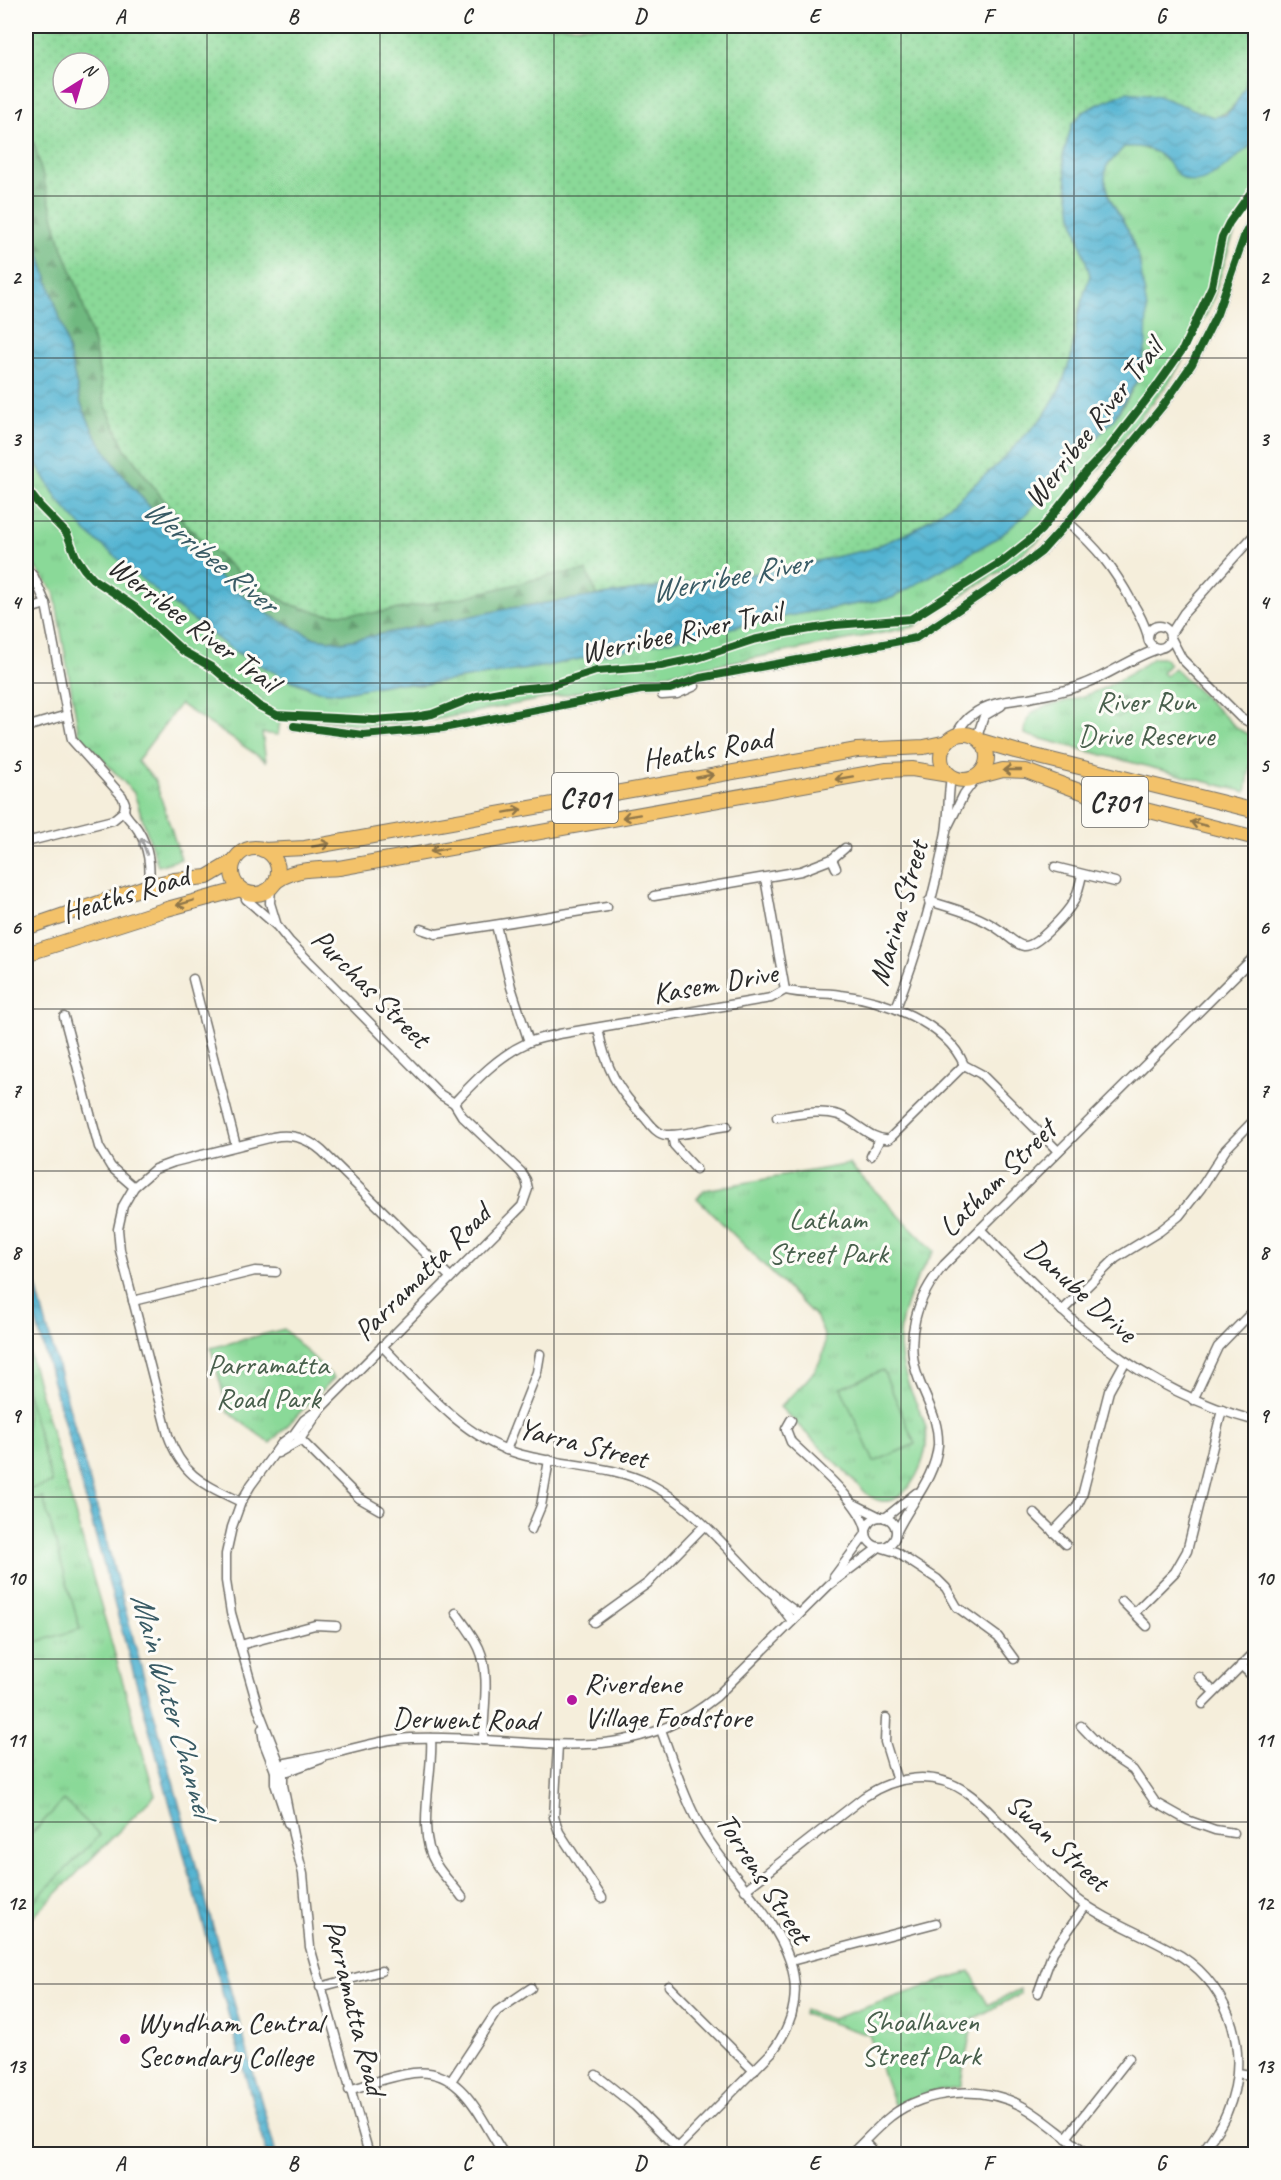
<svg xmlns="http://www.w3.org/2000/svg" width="1281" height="2180" viewBox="0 0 1281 2180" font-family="Caveat,sans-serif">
  <defs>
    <pattern id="grass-dots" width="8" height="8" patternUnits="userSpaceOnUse" patternTransform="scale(1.5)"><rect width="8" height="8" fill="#8ad998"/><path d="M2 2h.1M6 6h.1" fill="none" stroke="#77ba83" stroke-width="1.8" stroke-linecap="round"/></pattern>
    <pattern id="forest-firs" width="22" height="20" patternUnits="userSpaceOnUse" patternTransform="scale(1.5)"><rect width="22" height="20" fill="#6fb980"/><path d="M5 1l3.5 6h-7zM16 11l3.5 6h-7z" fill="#5b9769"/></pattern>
    <pattern id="park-tufts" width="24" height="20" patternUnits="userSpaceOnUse" patternTransform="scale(1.5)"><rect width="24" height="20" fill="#8ad998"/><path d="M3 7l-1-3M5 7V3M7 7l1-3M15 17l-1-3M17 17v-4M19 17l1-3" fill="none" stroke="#77ba83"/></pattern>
    <pattern id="water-waves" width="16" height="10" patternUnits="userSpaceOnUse" patternTransform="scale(1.5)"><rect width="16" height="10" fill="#53b4d2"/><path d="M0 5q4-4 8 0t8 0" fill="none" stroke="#4593ab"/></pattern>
  </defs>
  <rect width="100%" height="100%" fill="#fdfcf7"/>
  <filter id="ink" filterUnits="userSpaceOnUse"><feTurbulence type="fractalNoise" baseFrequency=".0167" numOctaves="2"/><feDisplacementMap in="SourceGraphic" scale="12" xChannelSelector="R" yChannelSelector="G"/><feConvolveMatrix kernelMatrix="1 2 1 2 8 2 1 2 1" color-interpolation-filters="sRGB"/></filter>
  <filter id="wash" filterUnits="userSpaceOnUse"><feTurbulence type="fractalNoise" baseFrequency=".008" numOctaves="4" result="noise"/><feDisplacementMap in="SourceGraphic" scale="24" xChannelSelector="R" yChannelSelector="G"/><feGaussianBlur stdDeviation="1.35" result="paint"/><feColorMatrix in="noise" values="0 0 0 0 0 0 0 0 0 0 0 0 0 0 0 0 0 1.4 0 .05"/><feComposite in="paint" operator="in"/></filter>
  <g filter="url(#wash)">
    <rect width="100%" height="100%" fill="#f5eedb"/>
    <path fill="url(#grass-dots)" stroke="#5a8262" stroke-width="1.5" fill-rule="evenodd" d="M26 26H1251C1253 56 1251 110 1213 117L1127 92 1082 113 1063 156 1072 214 1090 275 1078 314 1071 358 1061 387 1044 416 997 465 954 502 912 531 871 549 772 571 511 608 315 638 120 472 26 211ZM63 63H99V99H63Z"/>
    <polygon fill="url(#forest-firs)" stroke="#4d7256" stroke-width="1.5" points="34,143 60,241 79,291 94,344 105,404 125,449 163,499 200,539 243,577 289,604 325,614 376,613 460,598 557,574 586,571 598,596 511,608 342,642 315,638 271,616 219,577 171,532 120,472 95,435 81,404 63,328 26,211 26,150"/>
    <g fill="url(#park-tufts)" stroke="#5a8262" stroke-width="1.5">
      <polygon points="1255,141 1255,194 1245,211 1231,242 1211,305 1186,355 1170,381 1069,506 1039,540 1002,570 913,627 434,720 370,726 281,714 278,735 262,733 266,761 180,704 137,761 155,780 181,859 158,866 134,793 79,734 54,591 26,556 26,446 58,500 167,600 234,651 287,679 318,691 339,693 396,683 420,685 541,667 788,616 892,598 999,537 1024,516 1113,420 1126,401 1138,379 1128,230 1110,199 1105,179 1106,167 1124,147 1137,146 1158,153 1166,161 1248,148"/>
      <path d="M1153 658H1164L1170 664 1162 673 1166 676 1174 668 1238 729 1255 737 1246 792 1030 736 1025 734C1025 726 1027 717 1033 712 1039 706 1075 700 1087 695 1111 686 1133 673 1153 658Z"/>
      <path d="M849 1164 934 1251C917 1276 902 1305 900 1335 899 1357 905 1378 914 1398 918 1407 924 1417 926 1428 929 1452 918 1483 898 1497 887 1504 878 1502 868 1495L780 1407C805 1381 844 1353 814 1315L697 1198 705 1190Z"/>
      <polygon points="284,1329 334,1378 270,1443 228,1412 211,1348"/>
      <polygon points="26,1342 155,1795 26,1924"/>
      <polygon points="970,1971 988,2005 1020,1989 1020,1994 973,2019 960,2087 934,2091 895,2107 869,2035 803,2014 804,2010 832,2019"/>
    </g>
    <g fill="#8ad998" stroke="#5a8262" stroke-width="1.5">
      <circle cx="1117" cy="707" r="10"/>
      <polygon points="883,1370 915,1444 874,1462 841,1388"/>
      <polygon points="26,1390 52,1483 26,1490"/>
      <polygon points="43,1498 80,1629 26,1645 26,1503"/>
      <polygon points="64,1800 100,1835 29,1906 26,1902 26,1839"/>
    </g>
    <g fill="url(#water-waves)" stroke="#3f707e" stroke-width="1.5">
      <path d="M1251 26H1256L1255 141C1242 153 1213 181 1195 182 1178 182 1171 163 1159 154 1149 147 1136 146 1124 147L1106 167 1105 179 1110 199 1128 230 1139 258 1147 310 1146 345 1138 379 1113 420 1024 516 999 537 892 598 788 616 541 667 420 685 396 683 339 693 318 691 287 679 234 651 167 600 86 532 58 500 26 446V211L63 328 81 404 95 435 120 472 171 532 219 577 271 616 315 638 342 642 511 608 772 571 871 549 912 531 954 502 997 465 1044 416 1061 387 1071 358 1078 314 1090 275 1072 214 1063 156 1072 124 1082 113 1094 106 1127 92 1156 95 1213 117 1225 115 1233 108 1245 87 1252 54Z"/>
      <polygon points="26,1251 276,2154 267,2154 26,1285"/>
    </g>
  </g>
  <g filter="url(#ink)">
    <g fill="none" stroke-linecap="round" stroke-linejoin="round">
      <g stroke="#726f69" stroke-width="11">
        <g id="street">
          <path d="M1068 522C1098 549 1113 567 1132 602 1139 613 1144 623 1148 636"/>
          <polyline points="26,568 34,577 46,604 72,740 122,796 125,803 124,811"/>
          <polyline points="26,610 46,604"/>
          <circle cx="1159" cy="637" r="11"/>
          <polyline points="1170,635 1184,613 1256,533"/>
          <polyline points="1171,638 1182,659 1240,717 1256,726"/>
          <polyline points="662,695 677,694 695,686"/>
          <polyline points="294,726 363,735 443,728 641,690 670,689 700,678 916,638 1013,573 1041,552 1068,522 1165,403 1192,364 1217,314 1245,234 1256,213"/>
          <polyline points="26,727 67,715"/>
          <path d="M955 736C960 728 964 720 972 715 989 702 1008 701 1029 698 1049 694 1069 691 1087 683 1112 673 1133 657 1158 649"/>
          <polyline points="977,737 984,716 1001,706"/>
          <path d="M124 811C127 819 134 823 138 830 148 846 152 868 148 886"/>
          <polyline points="948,826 964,794 976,778"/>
          <polyline points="26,842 113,820 124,811"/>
          <polyline points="832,859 836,868"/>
          <polyline points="1055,867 1115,882"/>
          <polyline points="765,878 785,990"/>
          <polyline points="271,887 270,903 277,926"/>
          <polyline points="244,891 246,899 277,926 289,941 441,1095 454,1103 462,1116 521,1172 526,1180 528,1189 522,1206 322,1407 299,1441 278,1453"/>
          <polyline points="654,896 801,871 832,859 845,848"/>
          <path d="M929 901C955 909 979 915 1001 931 1008 936 1016 945 1024 946 1037 947 1067 913 1074 901 1078 893 1080 884 1082 875"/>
          <polyline points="496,925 511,987 529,1042"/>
          <polyline points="421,929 436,934 607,907"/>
          <polyline points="193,979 236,1146"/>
          <path d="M896 1008C918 952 935 892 946 832 949 813 948 795 951 777"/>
          <polyline points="64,1017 99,1147 111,1167 134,1187"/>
          <path d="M598 1029C606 1068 617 1090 645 1118 651 1125 657 1134 666 1135 683 1136 709 1128 727 1126"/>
          <path d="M454 1103C475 1081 498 1056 527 1043 537 1038 549 1037 559 1034L771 998 785 990C803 995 821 992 840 995 882 999 947 1023 964 1065L981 1074 1058 1151"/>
          <path d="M777 1117C797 1115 819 1109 839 1115 856 1121 871 1141 889 1139L964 1065"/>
          <polyline points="672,1135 674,1145 696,1169"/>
          <polyline points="871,1156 880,1139"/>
          <path d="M980 1229C1065 1317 1133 1388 1256 1421"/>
          <polyline points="133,1301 255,1271 276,1272"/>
          <polyline points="1062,1311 1116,1258 1160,1231 1179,1216 1201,1188 1226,1149 1256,1118"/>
          <path d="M382 1346C420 1385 463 1437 516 1453 560 1467 610 1463 652 1485 697 1509 730 1554 767 1589 777 1598 788 1606 799 1614"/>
          <polyline points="1193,1400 1218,1347 1256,1308"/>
          <polyline points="322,1407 304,1420 294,1434 282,1443 251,1485 241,1502 232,1527 226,1554 226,1581 231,1613 259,1711 283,1772 283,1785 293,1835 303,1874 310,1947 369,2154"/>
          <path d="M791 1420 786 1429 791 1442C812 1462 860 1502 866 1529"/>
          <polyline points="298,1437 359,1498 380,1510"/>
          <polyline points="506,1450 537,1372 540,1354"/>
          <path d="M241 1502C204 1484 183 1477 168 1435L120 1250 118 1229 123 1206 134 1187 155 1169 174 1162 273 1137C292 1133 307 1138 322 1151L450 1277"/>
          <polyline points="854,1504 880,1517"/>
          <polyline points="1034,1513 1066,1544"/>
          <circle cx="881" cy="1532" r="15"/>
          <polyline points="885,1518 916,1493"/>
          <polyline points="531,1530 541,1506 549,1460"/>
          <path d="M897 1531C911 1502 935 1478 938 1445 939 1420 927 1402 919 1380 903 1339 917 1296 944 1265L1256 955"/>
          <polyline points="1053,1532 1076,1508 1082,1496 1109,1391 1125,1362"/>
          <polyline points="883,1548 896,1552 937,1579 946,1588 957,1607 998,1637 1014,1659"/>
          <polyline points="834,1577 866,1534"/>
          <polyline points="776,1600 792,1621"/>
          <polyline points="1122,1601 1147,1626"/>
          <path d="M456 1613C464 1624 473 1635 479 1648 491 1674 483 1712 483 1740"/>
          <polyline points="1134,1613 1175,1572 1187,1551 1222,1410"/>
          <polyline points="594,1622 648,1583 704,1526"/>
          <polyline points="240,1645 315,1625 336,1626"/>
          <polyline points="1241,1665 1256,1680"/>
          <polyline points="1199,1677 1214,1692"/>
          <polyline points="1203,1704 1256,1651"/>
          <polyline points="886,1718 885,1742 897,1781"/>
          <polyline points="1081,1726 1106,1752 1133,1770 1155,1802 1187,1820 1215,1830 1234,1833"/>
          <polyline points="262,1729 264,1743 275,1771 275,1784 288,1823"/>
          <path d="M661 1730C674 1764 686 1805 706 1836 748 1903 837 1966 772 2052L671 2154"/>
          <path d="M431 1738C434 1774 415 1832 436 1864 443 1876 454 1886 462 1897"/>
          <polyline points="558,1745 554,1817 559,1832 602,1898"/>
          <path d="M275 1771 286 1763C302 1760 319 1757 335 1753 360 1747 385 1739 411 1738 521 1733 621 1774 716 1697L829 1585 878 1548"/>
          <polyline points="279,1771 288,1771 321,1759"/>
          <path d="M745 1890 864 1797C895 1776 934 1770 966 1792 980 1801 991 1814 1003 1826 1027 1850 1051 1877 1077 1899 1109 1923 1147 1935 1181 1956 1232 1989 1251 2056 1227 2112 1221 2128 1210 2140 1201 2154"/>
          <polyline points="791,1961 936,1923"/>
          <polyline points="669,1986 754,2071"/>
          <polyline points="320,1987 381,1971"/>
          <polyline points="1038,1993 1053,1952 1086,1905"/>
          <polyline points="1238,2073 1256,2076"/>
          <polyline points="596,2075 635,2106 677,2148"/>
          <polyline points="451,2081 497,2011 531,1988"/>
          <path d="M349 2090C370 2084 391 2076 413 2073 463 2066 481 2121 504 2154"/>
          <polyline points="1066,2138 1129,2058"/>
          <polyline points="864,2142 876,2154"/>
          <path d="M851 2154C864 2142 877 2127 891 2116 927 2089 982 2085 1022 2106 1046 2119 1066 2140 1089 2154"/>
        </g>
      </g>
      <g stroke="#726f69" stroke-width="16">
        <g id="primary">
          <circle cx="964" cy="757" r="23"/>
          <polyline points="981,741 1015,751 1256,811"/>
          <polyline points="977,777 1003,770 1026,771 1098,798 1256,838"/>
          <circle cx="255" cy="871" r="23"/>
          <polyline points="263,850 305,848 857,750 924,747 947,742"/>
          <path d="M273 884C292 867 315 870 339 868L887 770 912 769 949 775"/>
          <polyline points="26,928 148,886 174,880 207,877 234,861"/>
          <polyline points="26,954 167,909 241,889"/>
        </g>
      </g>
      <use href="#street" stroke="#fff" stroke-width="8"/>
      <use href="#primary" stroke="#f3c26a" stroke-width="14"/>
      <g stroke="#fdfcf7" stroke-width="11">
        <g id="cycleway">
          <polyline points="26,488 40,506 67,534 76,557 84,569 93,579 135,607 183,651 213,668 259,706 277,715 374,720 415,717 432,714 477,696 516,689 549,686 596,671 661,666 698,658 753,640 786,633 836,625 911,619 1003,561 1031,539 1041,530 1086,472 1108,449 1154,390 1183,349 1212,286 1222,237 1229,223 1256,185"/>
          <polyline points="294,726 363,735 443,728 641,690 670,689 700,678 916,638 1013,573 1041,552 1068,522 1165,403 1192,364 1217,314 1245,234 1256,213"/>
        </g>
      </g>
      <use href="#cycleway" stroke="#1b5e20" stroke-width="8"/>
    </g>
    <defs><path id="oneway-shaft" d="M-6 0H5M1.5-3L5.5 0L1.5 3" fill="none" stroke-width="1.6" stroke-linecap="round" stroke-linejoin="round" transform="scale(1.5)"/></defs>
    <g stroke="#8f764a">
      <use href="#oneway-shaft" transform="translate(1012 770) rotate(180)"/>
      <use href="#oneway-shaft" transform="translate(705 776) rotate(-10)"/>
      <use href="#oneway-shaft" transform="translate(844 778) rotate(170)"/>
      <use href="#oneway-shaft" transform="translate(513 811) rotate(-10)"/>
      <use href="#oneway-shaft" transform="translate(631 816) rotate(170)"/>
      <use href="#oneway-shaft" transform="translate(1199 824) rotate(-166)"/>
      <use href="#oneway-shaft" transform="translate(321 845) rotate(-10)"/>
      <use href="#oneway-shaft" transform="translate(439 850) rotate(170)"/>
      <use href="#oneway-shaft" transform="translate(185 903) rotate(163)"/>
    </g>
    <use stroke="#a0a0a0" href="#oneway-shaft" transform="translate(144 846) rotate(-109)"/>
  </g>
  <path fill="none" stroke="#2b2b2b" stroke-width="1.5" stroke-opacity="0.55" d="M207 26V2154M380 26V2154M554 26V2154M727 26V2154M901 26V2154M1074 26V2154M26 196H1256M26 358H1256M26 521H1256M26 683H1256M26 846H1256M26 1009H1256M26 1171H1256M26 1334H1256M26 1497H1256M26 1659H1256M26 1822H1256M26 1984H1256"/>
  <g fill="#b5179e" stroke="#fdfcf7" stroke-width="2">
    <circle cx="572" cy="1700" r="6"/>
    <circle cx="125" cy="2039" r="6"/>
  </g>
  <g text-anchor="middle" stroke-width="6" stroke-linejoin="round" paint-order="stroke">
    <g fill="#fdfcf7" stroke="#6a6a68" stroke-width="1.5">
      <rect x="552" y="773" width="66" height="50" rx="4.5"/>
      <rect x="1082" y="777" width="66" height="50" rx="4.5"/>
    </g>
    <g font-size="28" font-weight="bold" fill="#2b2b2b">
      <text x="585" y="808">C701</text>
      <text x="1115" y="812">C701</text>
    </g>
    <g font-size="30" fill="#2b2b2b" stroke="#fdfcf7">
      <text transform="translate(1093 423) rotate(-52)" y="10">Werribee River Trail</text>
      <text transform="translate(194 624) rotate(37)" y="10">Werribee River Trail</text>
      <text transform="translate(681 632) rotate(-12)" y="10">Werribee River Trail</text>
      <text transform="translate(707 749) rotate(-10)" y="10">Heaths Road</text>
      <text transform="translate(125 894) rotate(-17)" y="10">Heaths Road</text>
      <text transform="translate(898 913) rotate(-74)" y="10">Marina Street</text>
      <text transform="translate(715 983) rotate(-10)" y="10">Kasem Drive</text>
      <text transform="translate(371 988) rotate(45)" y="10">Purchas Street</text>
      <text transform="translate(997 1178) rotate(-45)" y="10">Latham Street</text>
      <text transform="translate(422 1272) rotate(-45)" y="10">Parramatta Road</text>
      <text transform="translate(1081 1290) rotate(42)" y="10">Danube Drive</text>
      <text transform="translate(583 1443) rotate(14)" y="10">Yarra Street</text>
      <text transform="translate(465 1719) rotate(1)" y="10">Derwent Road</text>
      <text transform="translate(1058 1842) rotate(43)" y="10">Swan Street</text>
      <text transform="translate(764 1878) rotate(57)" y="10">Torrens Street</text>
      <text transform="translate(355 2007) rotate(76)" y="10">Parramatta Road</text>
    </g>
    <g font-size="30" fill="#485f4c" stroke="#fdfcf7">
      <text x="1146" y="711">River Run<tspan x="1146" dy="34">Drive Reserve</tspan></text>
      <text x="828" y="1229">Latham<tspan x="828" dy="34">Street Park</tspan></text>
      <text x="268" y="1374">Parramatta<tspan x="268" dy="34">Road Park</tspan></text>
      <text x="921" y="2031">Shoalhaven<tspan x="921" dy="34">Street Park</tspan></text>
    </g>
    <g font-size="30" fill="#2b2b2b" stroke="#fdfcf7" text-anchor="start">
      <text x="584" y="1693">Riverdene<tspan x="584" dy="34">Village Foodstore</tspan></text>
      <text x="137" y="2032">Wyndham Central<tspan x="137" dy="34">Secondary College</tspan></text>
    </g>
    <g font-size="32" font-style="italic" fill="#395b65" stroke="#fdfcf7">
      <text transform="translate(211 555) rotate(39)" y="11">Werribee River</text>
      <text transform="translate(730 576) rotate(-11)" y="11">Werribee River</text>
      <text transform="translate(173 1704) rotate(74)" y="11">Main Water Channel</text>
    </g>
  </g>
  <rect width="1281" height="2180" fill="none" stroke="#fdfcf7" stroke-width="66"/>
  <g transform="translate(81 81) rotate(37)"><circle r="28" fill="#fdfcf7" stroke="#a9a8a5" stroke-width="1.5"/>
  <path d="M0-4.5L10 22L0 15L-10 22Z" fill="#b5179e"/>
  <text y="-9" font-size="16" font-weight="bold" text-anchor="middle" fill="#2b2b2b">N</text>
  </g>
  <rect x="33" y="33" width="1215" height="2114" fill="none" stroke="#2b2b2b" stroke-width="2"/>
  <g font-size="20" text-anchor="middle" font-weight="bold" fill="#2b2b2b">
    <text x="120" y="23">A</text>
    <text x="293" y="23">B</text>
    <text x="467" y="23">C</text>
    <text x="640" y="23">D</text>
    <text x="814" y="23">E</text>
    <text x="988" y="23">F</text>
    <text x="1161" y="23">G</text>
    <text x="16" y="121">1</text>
    <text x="1264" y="121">1</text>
    <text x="16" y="284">2</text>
    <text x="1264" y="284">2</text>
    <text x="16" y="446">3</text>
    <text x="1264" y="446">3</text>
    <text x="16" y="609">4</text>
    <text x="1264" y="609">4</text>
    <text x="16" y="772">5</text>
    <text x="1264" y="772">5</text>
    <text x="16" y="934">6</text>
    <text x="1264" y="934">6</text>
    <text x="16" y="1097">7</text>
    <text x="1264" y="1097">7</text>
    <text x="16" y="1259">8</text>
    <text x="1264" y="1259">8</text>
    <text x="16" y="1422">9</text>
    <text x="1264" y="1422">9</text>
    <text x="16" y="1585">10</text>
    <text x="1264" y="1585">10</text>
    <text x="16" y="1747">11</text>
    <text x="1264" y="1747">11</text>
    <text x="16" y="1910">12</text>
    <text x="1264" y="1910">12</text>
    <text x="16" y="2073">13</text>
    <text x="1264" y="2073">13</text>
    <text x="120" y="2170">A</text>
    <text x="293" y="2170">B</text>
    <text x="467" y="2170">C</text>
    <text x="640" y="2170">D</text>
    <text x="814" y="2170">E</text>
    <text x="988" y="2170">F</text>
    <text x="1161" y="2170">G</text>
  </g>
</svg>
